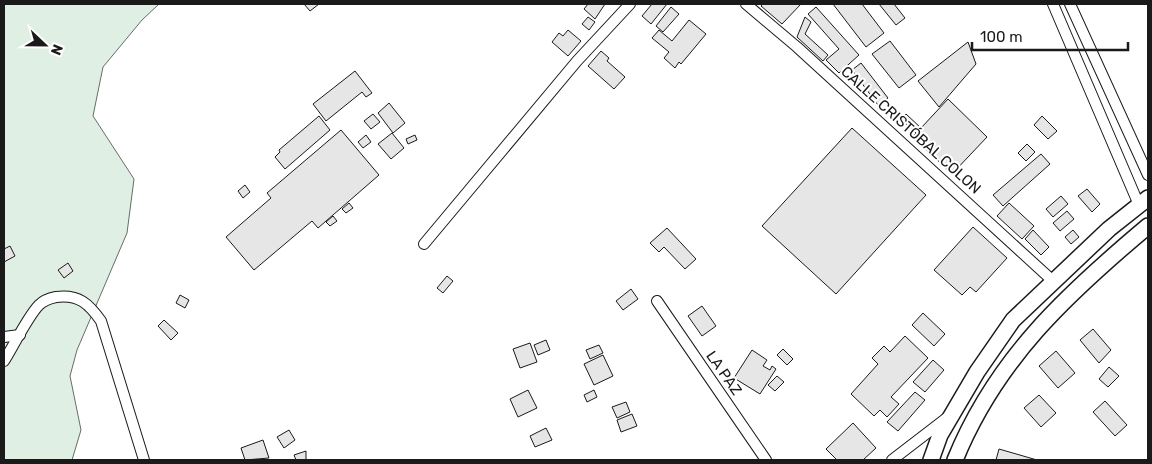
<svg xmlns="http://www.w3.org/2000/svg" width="1152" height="464" viewBox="0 0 1152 464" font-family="Rubik,sans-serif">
  <rect width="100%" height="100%" fill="#fff"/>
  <polygon fill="#e0efe3" stroke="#6a6a6a" points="4,4 159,4 142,20 103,67 93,116 134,179 127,233 77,350 70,376 81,430 72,460 4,460"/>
  <g fill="#e6e6e6" stroke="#1a1a1a">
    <polygon points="304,4 319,4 310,11"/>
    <polygon points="588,4 605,4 595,19 584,9"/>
    <polygon points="652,4 667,4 651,24 642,16"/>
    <polygon points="763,4 801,4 782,24 761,6"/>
    <polygon points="833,4 862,4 884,33 866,47"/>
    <polygon points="879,4 894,4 905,18 896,25"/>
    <polygon points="671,7 679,14 663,32 656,26"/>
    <polygon points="816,7 859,55 839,73 826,60 839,49 808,14"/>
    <polygon points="588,17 595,22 589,30 582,24"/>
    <polygon points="805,17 811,22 805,34 828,55 823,61 797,37"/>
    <polygon points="689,20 706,34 681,64 679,62 675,68 664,58 669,52 652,38 659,30 672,41"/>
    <polygon points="568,30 581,41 568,56 552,42 559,33 563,36"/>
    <polygon points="890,41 916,75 899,88 872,54"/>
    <polygon points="968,42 976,64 939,107 918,81"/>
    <polygon points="601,51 609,58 607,61 625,77 614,89 588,66"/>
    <polygon points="861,63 888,98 878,105 852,70"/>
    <polygon points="355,71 372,93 366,97 362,92 326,121 313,104"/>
    <polygon points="948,99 987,137 952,174 913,137 916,133 901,119 906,114 921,128"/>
    <polygon points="389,103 405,123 393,133 378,113"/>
    <polygon points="373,114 380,122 371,129 364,121"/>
    <polygon points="319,116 330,130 285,169 275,157 280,152 279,150"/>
    <polygon points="1042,116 1057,131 1048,139 1034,125"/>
    <polygon points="852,128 926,195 836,294 762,226"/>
    <polygon points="341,130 379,175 318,228 312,221 254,270 226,237 271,198 267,193"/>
    <polygon points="392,133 404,148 391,159 378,144"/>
    <polygon points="366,135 371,142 363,148 358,142"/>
    <polygon points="415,135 417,140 408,144 406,139"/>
    <polygon points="1027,144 1035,152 1026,161 1018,153"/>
    <polygon points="1041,154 1050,164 1003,206 993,195"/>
    <polygon points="245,185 250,192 243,198 238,191"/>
    <polygon points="1087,189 1100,204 1092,212 1078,196"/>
    <polygon points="1061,196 1068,204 1053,217 1046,209"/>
    <polygon points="349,203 353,208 346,213 342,209"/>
    <polygon points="1009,203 1034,226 1022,239 997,216"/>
    <polygon points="1067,211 1074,219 1060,231 1053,223"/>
    <polygon points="333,216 337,221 330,226 326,222"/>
    <polygon points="973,227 1007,258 976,292 970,287 962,295 934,270"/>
    <polygon points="667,228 696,259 685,269 664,247 659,252 650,243"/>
    <polygon points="1033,230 1049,247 1041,255 1025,239"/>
    <polygon points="1073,230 1079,237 1071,244 1065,237"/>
    <polygon points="10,246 15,256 4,262 4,249"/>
    <polygon points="68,263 73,271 64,278 58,270"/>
    <polygon points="447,276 453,281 443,293 437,288"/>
    <polygon points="631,289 638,299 623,310 616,301"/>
    <polygon points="180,295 189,300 185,308 176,303"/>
    <polygon points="702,306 716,326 702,336 688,316"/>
    <polygon points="923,313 945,334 934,346 912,325"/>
    <polygon points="164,320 178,333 171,340 158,326"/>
    <polygon points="1093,329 1111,350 1099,363 1080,340"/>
    <polygon points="905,336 928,358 891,397 899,404 887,417 880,410 874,416 851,394 878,364 872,358 884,346 890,352"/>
    <polygon points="546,340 550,350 538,355 534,345"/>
    <polygon points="530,343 537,362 520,368 513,349"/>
    <polygon points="599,345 603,353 590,359 586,350"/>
    <polygon points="783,349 793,359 787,365 777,355"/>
    <polygon points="752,350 767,360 763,366 770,370 772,366 776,369 760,394 734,378"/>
    <polygon points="1056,351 1075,373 1058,388 1039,366"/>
    <polygon points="603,355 613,376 594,385 584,364"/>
    <polygon points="933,360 944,370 925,392 913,382"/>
    <polygon points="1109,367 1119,376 1108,387 1099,379"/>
    <polygon points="777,376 784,382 775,391 768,385"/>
    <polygon points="528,390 537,408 518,417 510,399"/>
    <polygon points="594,390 597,397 587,402 584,395"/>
    <polygon points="915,392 925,400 898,431 887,422"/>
    <polygon points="1039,395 1056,413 1041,427 1024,408"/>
    <polygon points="1105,401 1127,425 1115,436 1093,412"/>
    <polygon points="626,402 630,412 617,418 612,407"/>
    <polygon points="632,414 637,426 621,432 617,420"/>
    <polygon points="853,423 876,448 863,460 837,460 826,449"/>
    <polygon points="546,428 552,440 535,447 530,436"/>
    <polygon points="289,430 295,440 284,448 277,437"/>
    <polygon points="263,440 269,458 245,460 241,448"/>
    <polygon points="999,449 1037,460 996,460"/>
    <polygon points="306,451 306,460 296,460 294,455"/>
  </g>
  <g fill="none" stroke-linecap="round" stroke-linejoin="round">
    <g stroke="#1a1a1a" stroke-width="12">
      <g id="minor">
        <polyline points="746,4 797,47 1053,281"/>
        <polyline points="1053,4 1139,205"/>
        <polyline points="1070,4 1148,175"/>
        <polyline points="424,244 577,61 630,4"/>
        <polyline points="657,301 766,460"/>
        <polyline points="4,337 20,335"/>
        <path d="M4 361C13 347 28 316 39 305 43 301 51 298 56 297 79 294 89 304 101 321L144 460"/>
        <polyline points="892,460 948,417"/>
      </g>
    </g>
    <g stroke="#1a1a1a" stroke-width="18">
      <g id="primary">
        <polyline points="931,460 940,435 977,372 1013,320 1109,229 1148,198"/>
        <path d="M955 460C996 359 1067 294 1148 226"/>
      </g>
    </g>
    <use href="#minor" stroke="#fff" stroke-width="10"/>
    <use href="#primary" stroke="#fff" stroke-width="15"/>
  </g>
  <g text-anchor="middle" stroke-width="4" stroke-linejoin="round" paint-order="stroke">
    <g font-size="15" fill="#1a1a1a" stroke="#fff">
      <text transform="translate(911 130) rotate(42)" y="5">CALLE CRISTÓBAL COLON</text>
      <text transform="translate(724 373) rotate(55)" y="5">LA PAZ</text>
    </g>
  </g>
  <rect width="1152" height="464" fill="none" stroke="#1a1a1a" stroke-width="10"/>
  <g transform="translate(45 45) rotate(112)" stroke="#ffffff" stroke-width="4" paint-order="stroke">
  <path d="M0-4L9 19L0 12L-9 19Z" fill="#1a1a1a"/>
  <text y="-8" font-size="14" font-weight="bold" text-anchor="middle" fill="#1a1a1a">N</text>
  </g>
  <path d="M972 42v8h156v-8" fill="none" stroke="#1a1a1a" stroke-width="2.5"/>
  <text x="980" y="42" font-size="15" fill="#1a1a1a" stroke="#ffffff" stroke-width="4" paint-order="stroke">100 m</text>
</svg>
